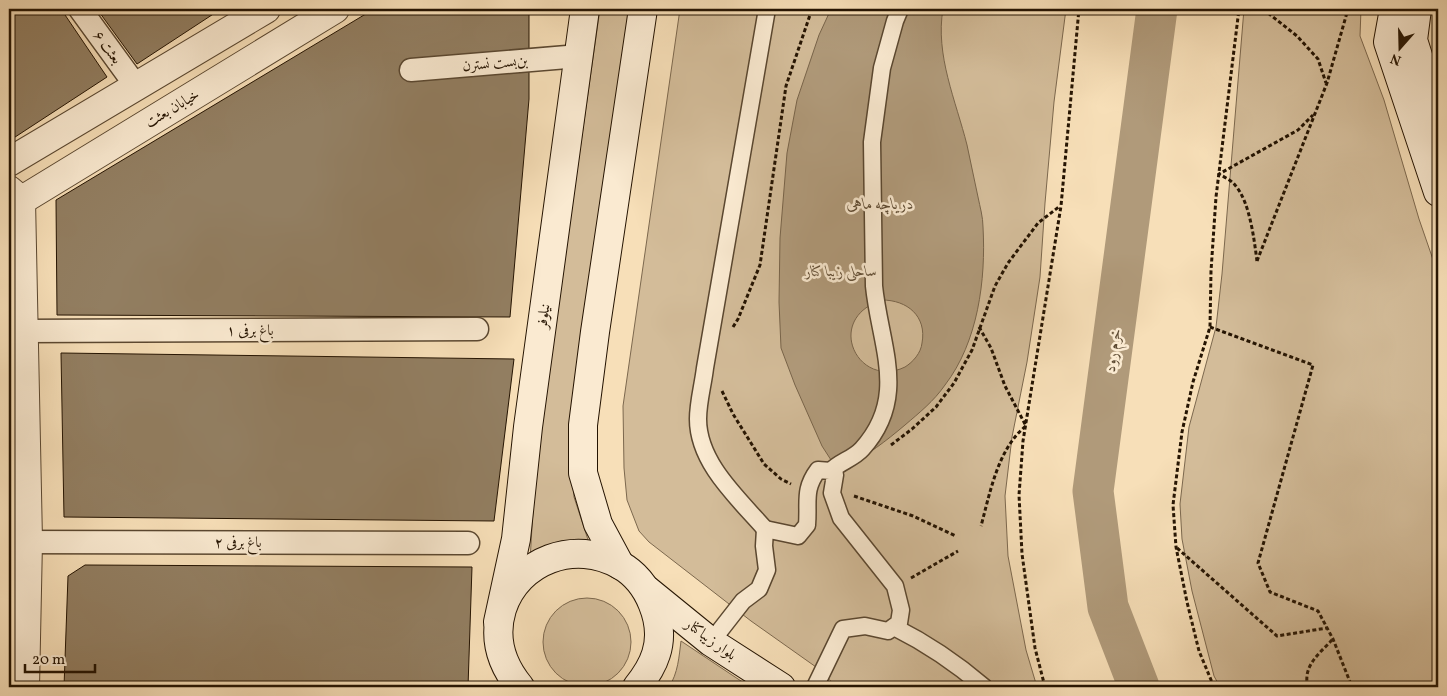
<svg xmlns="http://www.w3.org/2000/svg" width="1447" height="696" viewBox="0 0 1447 696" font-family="Vollkorn,Amiri,serif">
  <rect width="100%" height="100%" fill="#f7dfb8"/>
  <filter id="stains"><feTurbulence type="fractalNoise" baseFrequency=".004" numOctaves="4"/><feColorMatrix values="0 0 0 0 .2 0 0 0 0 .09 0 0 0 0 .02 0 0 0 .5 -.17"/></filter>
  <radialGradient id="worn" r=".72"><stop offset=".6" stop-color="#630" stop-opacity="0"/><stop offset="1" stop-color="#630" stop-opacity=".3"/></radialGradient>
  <g fill="#d3bc99" stroke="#7c684e">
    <polygon points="600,9 634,9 569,437 574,497 591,549 530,561 536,458"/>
    <polygon points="680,9 1066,9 1054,102 1045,203 1040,277 1027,362 1012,437 1005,496 1008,556 1026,650 1037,687 837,687 816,667 751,621 649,542 639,531 627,500 624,468 623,406"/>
    <polygon points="1244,9 1361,9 1360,36 1384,100 1419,219 1438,274 1438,687 1220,687 1214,676 1192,591 1182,539 1180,504 1189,427 1216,327 1222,274"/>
    <circle cx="587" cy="642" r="44"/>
    <path d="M681 641 750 687H669C678 673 679 657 681 641Z"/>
  </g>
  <path fill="#b09a7a" stroke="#78644a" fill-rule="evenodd" d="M831 9H943C935 55 956 101 967 145 971 162 974 180 978 197 980 207 983 217 983 227 986 280 978 342 945 385 934 401 919 413 905 425 886 441 868 455 846 466L831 460 822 446 795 385 781 348 779 302 780 238 787 153 797 100 819 35ZM882 300C907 300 927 316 922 343 921 353 913 362 905 367 858 390 823 319 882 300Z"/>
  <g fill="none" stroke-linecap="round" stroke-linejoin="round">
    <polyline stroke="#b09a7a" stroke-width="41" points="1139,687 1108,607 1093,491 1157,9"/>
  </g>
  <g fill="#927e61" stroke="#251402">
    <polygon points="9,9 61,9 107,77 9,141"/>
    <polygon points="97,9 221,9 137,64"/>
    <polygon points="374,9 529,9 529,99 510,317 57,315 56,200"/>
    <polygon points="61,353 514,359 494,521 64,517"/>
    <polygon points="85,565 472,567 468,687 64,687 68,576"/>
  </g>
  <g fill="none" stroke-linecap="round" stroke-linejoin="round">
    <g stroke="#5a4730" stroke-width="19">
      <g id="pedestrian">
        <path d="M831 471C839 462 853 459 862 449 909 397 880 346 874 286L872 142 882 68 895 21 900 9"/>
        <path d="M765 529C738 498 698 463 698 419 698 402 703 385 705 368L767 9"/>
        <path d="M894 627C926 643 957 664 984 687"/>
        <path d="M711 642 743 601 759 589 767 570 764 546 765 529 798 536 807 525C809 502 803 490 818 470L831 471 835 475 832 493 841 518 895 586 901 610 899 623 888 631 865 626 843 629 815 687"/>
      </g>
    </g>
    <g stroke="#5a4730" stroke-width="25">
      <g id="minor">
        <polyline points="80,9 136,86"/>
        <polyline points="411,70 579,56"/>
        <polyline points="23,331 477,329"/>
        <polyline points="9,542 468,543"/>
      </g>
    </g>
    <g stroke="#5a4730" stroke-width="30">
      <g id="tertiary">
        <polyline points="9,162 266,9"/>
        <polyline points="9,190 21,200 28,541 25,687"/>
        <polyline points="9,208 335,9"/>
      </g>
    </g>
    <g stroke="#251402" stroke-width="30">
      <g id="secondary">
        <polyline points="1394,9 1388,42 1438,192"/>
        <polyline points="1417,9 1413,40 1438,119"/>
        <polyline points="620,565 598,524 583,473 583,425 595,332 643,9"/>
        <polyline points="647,590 711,642 781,687"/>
        <polyline points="498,622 516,539 528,427 585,9"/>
        <path d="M520 687C501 664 493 638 502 609 518 560 575 539 620 565 649 581 666 623 656 654 652 667 645 677 637 687"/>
      </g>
    </g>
    <g stroke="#251402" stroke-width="3" stroke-dasharray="4 2.5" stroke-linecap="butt">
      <polyline points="1263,9 1297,36 1318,59 1326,83"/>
      <polyline points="1257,261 1327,83 1348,9"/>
      <path d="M1257 261C1254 239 1250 202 1235 185 1231 180 1224 177 1219 174L1298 130 1313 115"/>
      <polyline points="733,327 738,319 760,265 786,86 812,9"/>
      <path d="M979 327 991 348 1005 386 1026 426C998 448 990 493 981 526"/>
      <polyline points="1210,327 1313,365 1258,563 1270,592 1318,611 1333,639 1352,687"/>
      <polyline points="722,391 733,414 764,464 781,479 791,484"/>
      <polyline points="891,445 912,429 936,407 954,383 972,350 995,286 1008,263 1038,223 1060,206"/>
      <polyline points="854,496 913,516 956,536"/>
      <polyline points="1177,548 1277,636 1327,628"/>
      <polyline points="911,578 958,551"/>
      <polyline points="1045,687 1035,648 1022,554 1019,495 1023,441 1061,206 1079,9"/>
      <polyline points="1214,687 1199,651 1187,602 1176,547 1173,505 1182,432 1193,382 1210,327 1211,271 1216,197 1239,9"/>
      <path d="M1308 687C1302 666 1320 653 1333 639"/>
    </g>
    <use href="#pedestrian" stroke="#faead1" stroke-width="16"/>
    <use href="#minor" stroke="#faead1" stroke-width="22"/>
    <use href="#tertiary" stroke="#faead1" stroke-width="28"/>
    <use href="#secondary" stroke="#faead1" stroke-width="28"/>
  </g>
  <g text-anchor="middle" stroke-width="5" stroke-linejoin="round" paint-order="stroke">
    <g font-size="15" fill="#251402" stroke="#faead1">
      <text transform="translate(108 47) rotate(54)" y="5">بعثت ۶</text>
      <text transform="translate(495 63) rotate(-5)" y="5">بن‌بست نسترن</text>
      <text transform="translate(172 108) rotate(-31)" y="5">خیابان بعثت</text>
      <text transform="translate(543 316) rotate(-82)" y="5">نیلوفر</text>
      <text x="250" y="335">باغ برفی ۱</text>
      <text x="238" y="547">باغ برفی ۲</text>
      <text transform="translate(711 639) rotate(36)" y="5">بلوار زیباکنار</text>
    </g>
    <g font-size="15" font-style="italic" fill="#624f37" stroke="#faead1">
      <text x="841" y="276">ساحلی زیبا کنار</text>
    </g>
    <g font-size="16" font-style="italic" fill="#5d4a32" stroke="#faead1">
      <text x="880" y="209">دریاچه ماهی</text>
      <text transform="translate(1112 350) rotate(-82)" y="6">خرم رود</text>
    </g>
  </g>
  <rect width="1447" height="696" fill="none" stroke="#f7dfb8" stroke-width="30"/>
  <rect x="10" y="10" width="1427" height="676" fill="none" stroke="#251402" stroke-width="2.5"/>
  <rect x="15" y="15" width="1417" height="666" fill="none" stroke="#251402"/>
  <g transform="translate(1400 48) rotate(200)" stroke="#faead1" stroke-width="4" paint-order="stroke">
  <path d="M0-4L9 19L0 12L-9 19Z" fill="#251402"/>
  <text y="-8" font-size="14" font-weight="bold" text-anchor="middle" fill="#251402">N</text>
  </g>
  <path d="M25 664v8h70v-8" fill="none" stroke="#251402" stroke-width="2.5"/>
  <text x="32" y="664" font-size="15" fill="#251402" stroke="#faead1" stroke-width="4" paint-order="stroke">20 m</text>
  <rect width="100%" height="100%" filter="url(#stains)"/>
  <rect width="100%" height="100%" fill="url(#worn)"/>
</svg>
